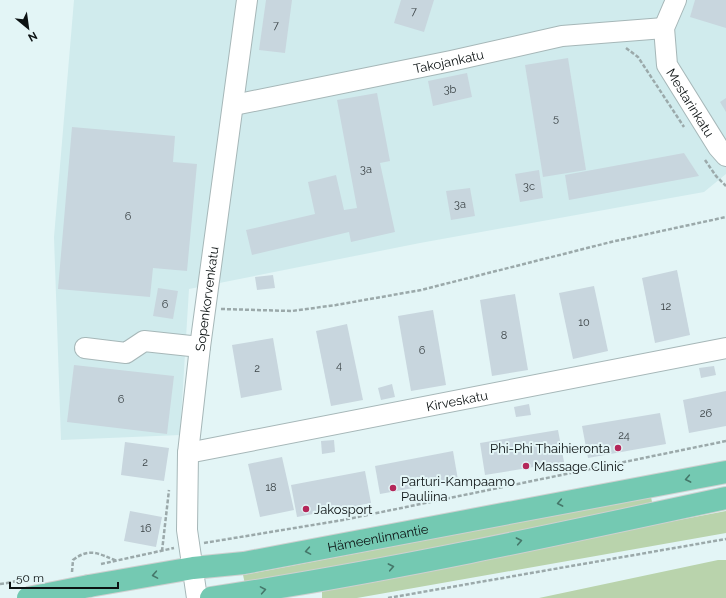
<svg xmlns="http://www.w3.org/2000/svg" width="726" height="598" viewBox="0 0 726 598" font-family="Raleway,sans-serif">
  <rect width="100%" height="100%" fill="#e3f5f6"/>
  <polygon fill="#d0ebed" points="74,0 726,0 726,174 704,192 420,243 189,289 180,435 61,440 54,237"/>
  <g fill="#b9d3ac">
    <polygon points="651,497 652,502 608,515 558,526 245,584 243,575"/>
    <polygon points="726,511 726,533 357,598 322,598 322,592 348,583"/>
    <polygon points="718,560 726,560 726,598 539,598"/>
  </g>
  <g fill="#c8d6de">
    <polygon points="266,0 292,0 285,53 259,50"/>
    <polygon points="401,0 434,0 424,32 394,23"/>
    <polygon points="695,0 726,0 726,28 690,17"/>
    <polygon points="568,58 586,170 543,177 525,65"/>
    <polygon points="467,73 472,97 433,106 428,81"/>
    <polygon points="377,93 390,161 380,163 395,232 351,242 349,232 252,255 246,230 315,214 308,182 336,175 344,210 357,208 337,100"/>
    <polygon points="726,98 726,112 720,102"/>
    <polygon points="72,127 175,136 173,162 197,164 187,271 153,268 150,297 58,289"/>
    <polygon points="684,153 699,176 569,200 565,175"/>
    <polygon points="539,170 543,198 520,202 515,174"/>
    <polygon points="470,188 475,216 451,220 446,191"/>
    <polygon points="677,270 690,335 655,343 642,278"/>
    <polygon points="273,275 275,288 257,290 255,277"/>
    <polygon points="594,286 608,351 573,359 559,293"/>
    <polygon points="158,288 178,291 173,319 153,316"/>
    <polygon points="515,294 528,370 492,376 480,300"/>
    <polygon points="433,310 446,385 411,391 398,316"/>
    <polygon points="347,324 363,400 331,406 316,331"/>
    <polygon points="273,338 282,390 241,398 232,345"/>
    <polygon points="74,365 174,376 167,434 67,422"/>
    <polygon points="714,366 716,375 701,378 699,368"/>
    <polygon points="392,384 395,397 381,400 378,388"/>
    <polygon points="726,391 726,426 689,433 683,400"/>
    <polygon points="529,404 531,415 516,417 514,407"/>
    <polygon points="660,413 666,444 588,458 582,426"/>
    <polygon points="558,430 564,462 485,475 480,443"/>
    <polygon points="334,440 335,452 322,454 321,441"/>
    <polygon points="125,442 169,448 164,481 121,475"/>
    <polygon points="453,451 458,480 380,494 375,466"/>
    <polygon points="282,457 294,510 260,517 248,464"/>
    <polygon points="365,471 371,503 297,517 291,485"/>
    <polygon points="130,511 162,517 156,547 124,541"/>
  </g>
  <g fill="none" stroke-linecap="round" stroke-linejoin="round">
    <g stroke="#a6b7b8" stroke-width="22">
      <g id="minor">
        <path id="s1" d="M676 0 664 28 667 65 718 147 726 156"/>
        <path id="s2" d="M234 105 451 61 562 36 664 28"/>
        <polyline points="85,348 126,353 144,341 200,347"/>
        <path id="s3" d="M188 453 726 348"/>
        <path id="s4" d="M197 598 187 530 188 453 200 347 247 0"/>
      </g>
    </g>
    <g stroke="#ced0d0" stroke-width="24">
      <g id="major">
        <path id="s5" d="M89 586 193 568 244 563 726 472"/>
        <path d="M211 598C384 572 555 535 726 498"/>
      </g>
    </g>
    <g stroke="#9ba9aa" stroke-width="2.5" stroke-dasharray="4 2" stroke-linecap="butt">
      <polyline points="626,48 638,57 684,127"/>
      <polyline points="705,160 716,176 726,186"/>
      <polyline points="221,309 292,311 336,305 421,290 611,242 726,217"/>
      <polyline points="204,543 343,520 726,441"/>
      <polyline points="162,551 169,490"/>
      <polyline points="101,564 174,548"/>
      <path d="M72 572 73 560C90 547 99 554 117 561"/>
      <polyline points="0,584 7,583"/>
      <polyline points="388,598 726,539"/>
    </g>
    <use href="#minor" stroke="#fff" stroke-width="20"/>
    <use href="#major" stroke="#74c9b2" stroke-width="22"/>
    <g stroke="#ced0d0" stroke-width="24" stroke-linecap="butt">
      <polyline id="major-bridge" points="28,598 89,586"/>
    </g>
    <polyline stroke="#9ba9aa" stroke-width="2.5" stroke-dasharray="4 2" stroke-linecap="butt" points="7,583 22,580"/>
    <use href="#major-bridge" stroke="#74c9b2" stroke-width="22"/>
  </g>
  <defs><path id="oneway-chevron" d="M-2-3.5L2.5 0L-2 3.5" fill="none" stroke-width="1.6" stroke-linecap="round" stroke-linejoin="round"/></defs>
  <g stroke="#45776a">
    <use href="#oneway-chevron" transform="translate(688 479) rotate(169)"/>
    <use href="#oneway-chevron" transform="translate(560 503) rotate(169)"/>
    <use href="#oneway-chevron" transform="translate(519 541) rotate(-11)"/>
    <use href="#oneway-chevron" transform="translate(308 551) rotate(170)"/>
    <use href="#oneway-chevron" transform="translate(391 567) rotate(-11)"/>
    <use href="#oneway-chevron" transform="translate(155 575) rotate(170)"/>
    <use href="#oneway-chevron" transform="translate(263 590) rotate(-10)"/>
  </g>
  <g fill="#b42659" stroke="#e3f5f6" stroke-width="1.5">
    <circle cx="618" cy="448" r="4"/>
    <circle cx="526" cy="466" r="4"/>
    <circle cx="393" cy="488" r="4"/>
    <circle cx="306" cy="509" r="4"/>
  </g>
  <g text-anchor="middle" stroke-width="4" stroke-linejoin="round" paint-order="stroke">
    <g font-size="11" fill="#3b4346">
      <text x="414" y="15">7</text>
      <text x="276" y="29">7</text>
      <text x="450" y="93">3b</text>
      <text x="556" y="122">5</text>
      <text x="366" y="173">3a</text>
      <text x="529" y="190">3c</text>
      <text x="460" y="208">3a</text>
      <text x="128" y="220">6</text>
      <text x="165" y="308">6</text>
      <text x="666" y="310">12</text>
      <text x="584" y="326">10</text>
      <text x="504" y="339">8</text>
      <text x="422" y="354">6</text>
      <text x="339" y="369">4</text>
      <text x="257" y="372">2</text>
      <text x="121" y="403">6</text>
      <text x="706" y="417">26</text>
      <text x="624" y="439">24</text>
      <text x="145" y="466">2</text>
      <text x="271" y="491">18</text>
      <text x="146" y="532">16</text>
    </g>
    <g font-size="13" fill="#0c1213" stroke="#e3f5f6">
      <text dy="5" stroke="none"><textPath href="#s2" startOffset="219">Takojankatu</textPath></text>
      <text dy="5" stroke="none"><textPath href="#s1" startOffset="112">Mestarinkatu</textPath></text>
      <text dy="5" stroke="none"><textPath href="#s4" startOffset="301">Sopenkorvenkatu</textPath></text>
      <text dy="5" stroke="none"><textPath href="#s3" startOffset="274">Kirveskatu</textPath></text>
      <text dy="5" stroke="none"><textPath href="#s5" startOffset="293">Hämeenlinnantie</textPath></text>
    </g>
    <g font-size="13" fill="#0c1213" stroke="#e3f5f6" text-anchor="start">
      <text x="610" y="453" text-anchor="end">Phi-Phi Thaihieronta</text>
      <text x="534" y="471">Massage Clinic</text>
      <text x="401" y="486">Parturi-Kampaamo<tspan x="401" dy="15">Pauliina</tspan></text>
      <text x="314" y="514">Jakosport</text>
    </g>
  </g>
  <g transform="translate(28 28) rotate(151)" stroke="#e3f5f6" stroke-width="3" paint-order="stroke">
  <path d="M0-3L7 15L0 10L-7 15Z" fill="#0c1213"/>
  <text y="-6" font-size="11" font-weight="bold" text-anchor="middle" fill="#0c1213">N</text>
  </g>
  <path d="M10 582v6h108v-6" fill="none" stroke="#0c1213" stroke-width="2"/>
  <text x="16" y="582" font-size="12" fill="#0c1213" stroke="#e3f5f6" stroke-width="3" paint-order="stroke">50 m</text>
</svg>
